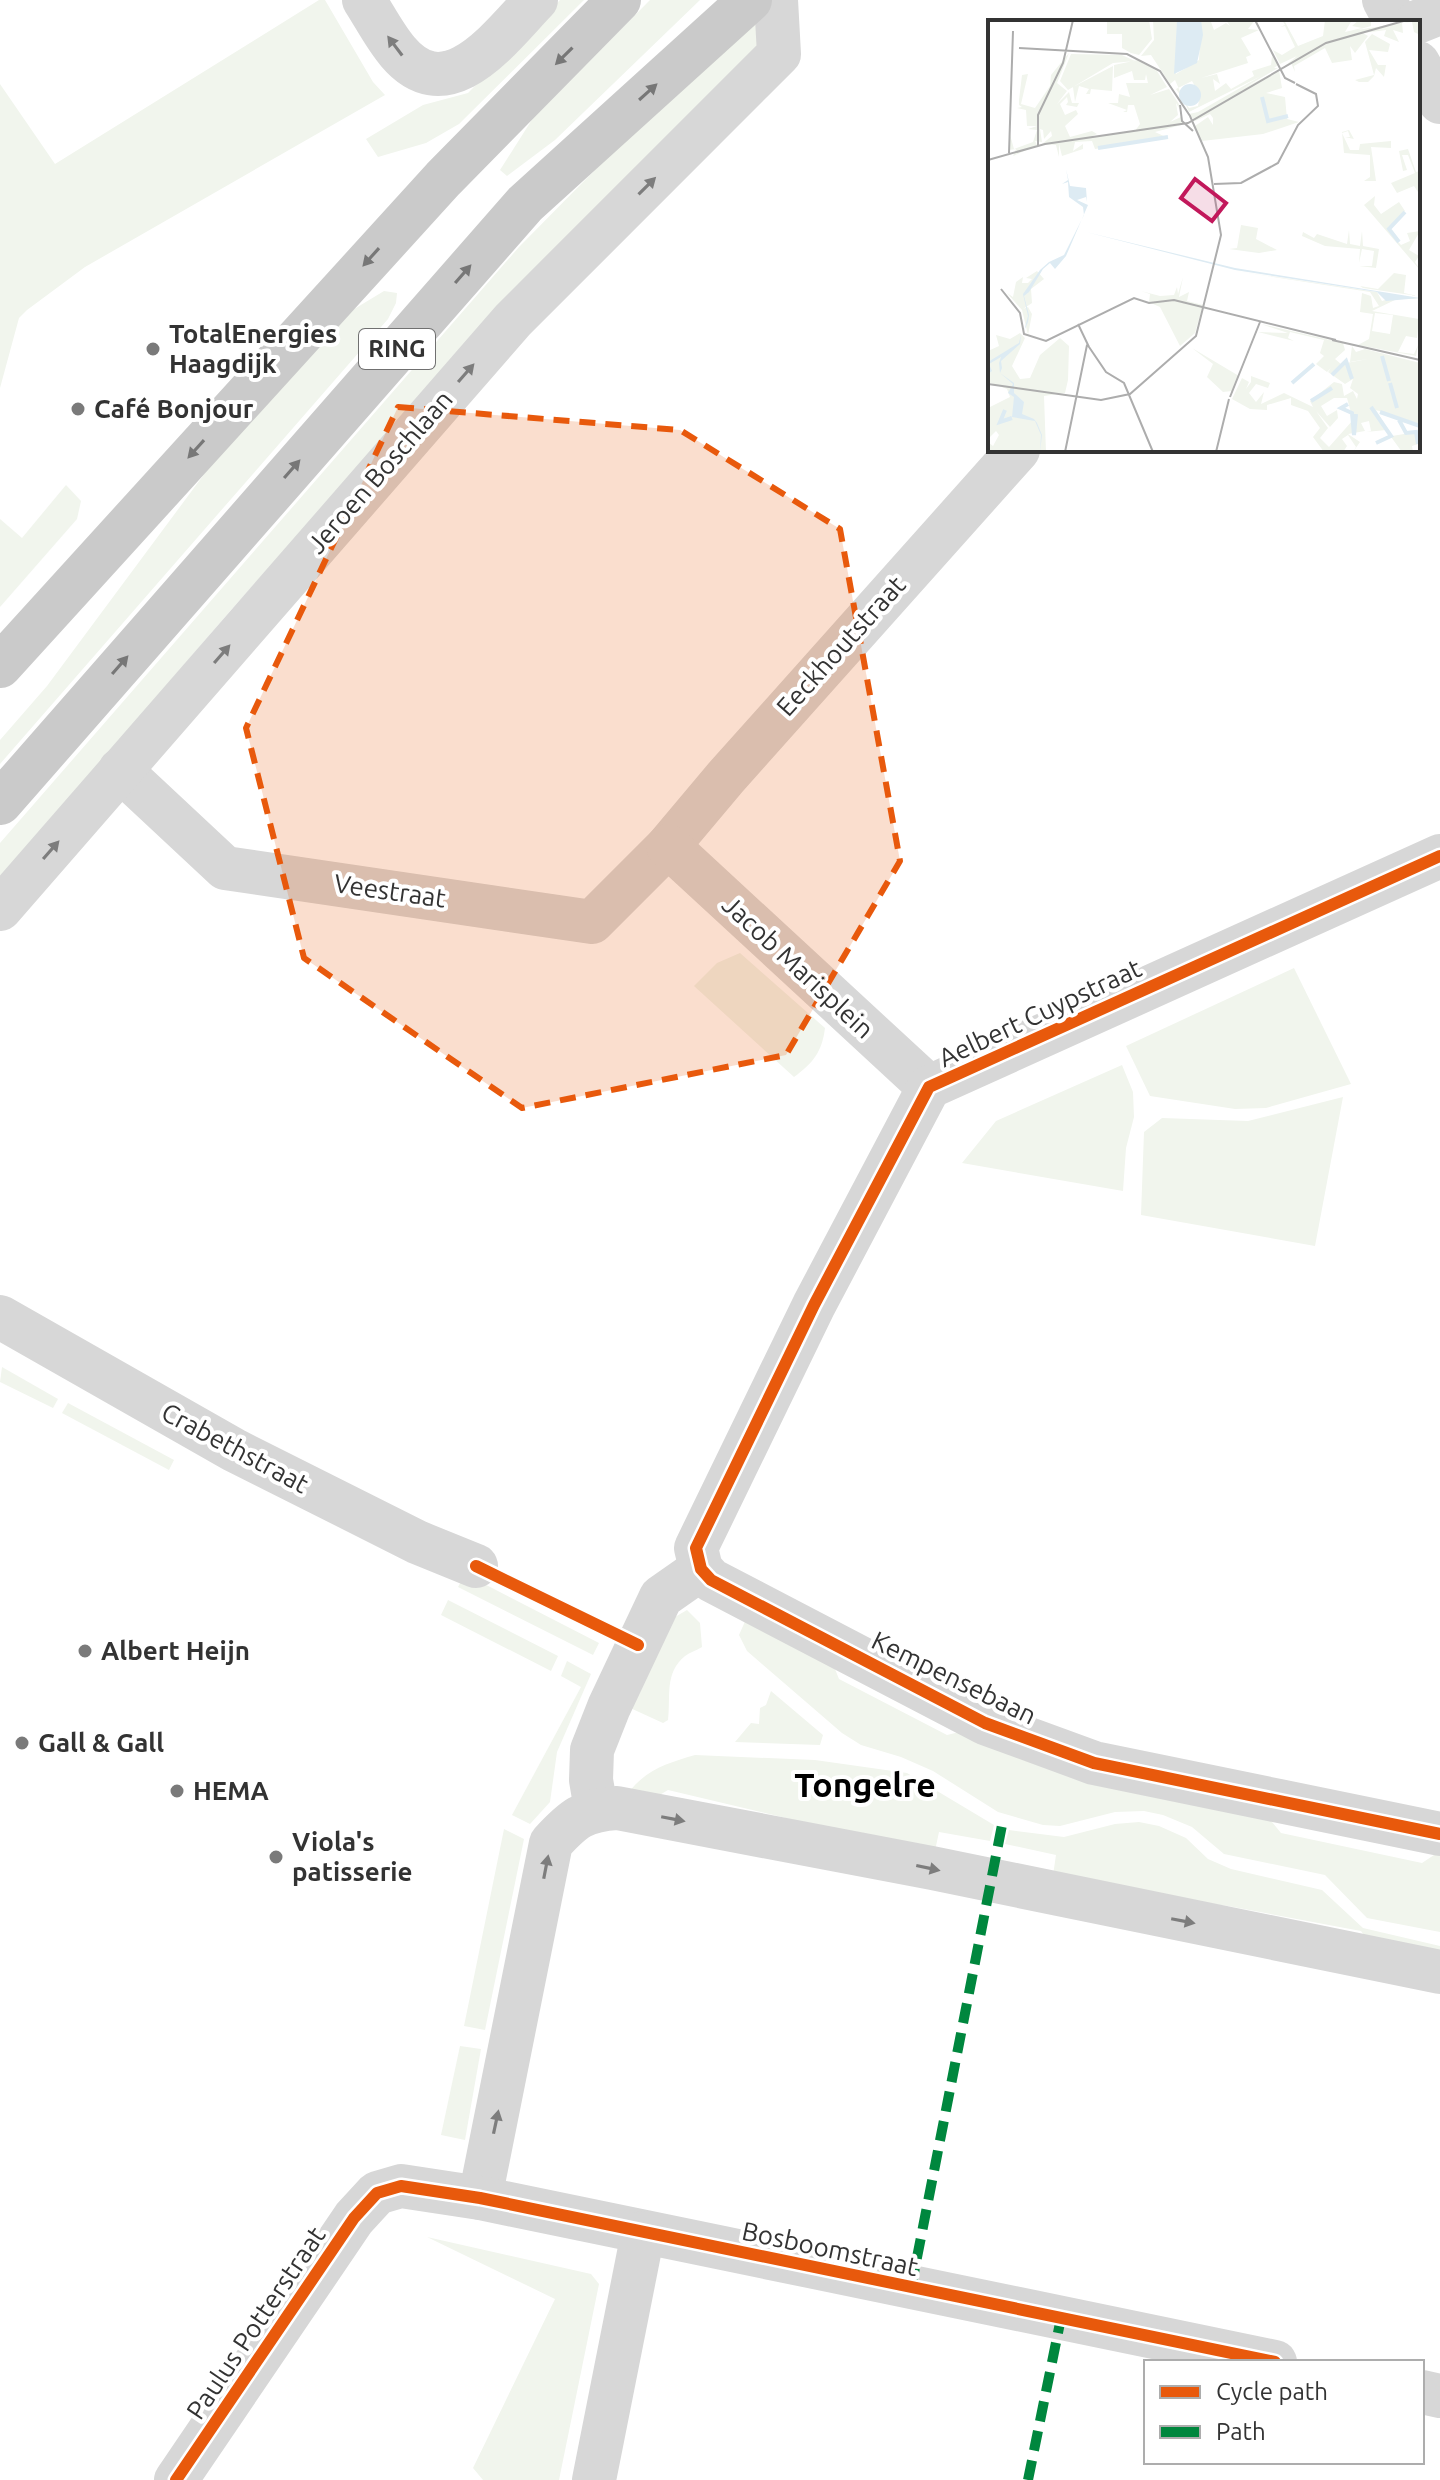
<svg xmlns="http://www.w3.org/2000/svg" width="1440" height="2480" viewBox="0 0 1440 2480" font-family="Ubuntu,sans-serif">
  <rect width="100%" height="100%" fill="#fff"/>
  <g fill="#f1f5ed">
    <polygon points="319,0 325,0 373,82 385,95 85,267 27,310 19,318 0,388 0,84 55,164"/>
    <polygon points="560,0 584,0 459,124 426,143 378,157 366,139 423,105 468,93"/>
    <polygon points="650,0 700,0 555,140 507,176 500,170 533,118"/>
    <polygon points="757,17 764,43 533,272 231,610 0,879 0,843 519,247 653,111"/>
    <polygon points="384,291 397,293 396,303 388,319 0,764 0,740 47,686 231,438 346,314"/>
    <polygon points="66,485 81,501 77,519 0,607 0,519 22,538"/>
    <path d="M740 953 825 1028C822 1052 813 1063 794 1077L694 986 717 963Z"/>
    <polygon points="1294,968 1351,1084 1266,1108 1235,1109 1150,1096 1126,1046"/>
    <polygon points="1122,1065 1133,1092 1134,1117 1126,1148 1123,1191 962,1163 996,1121"/>
    <polygon points="1343,1097 1315,1246 1141,1215 1144,1132 1162,1118 1248,1121"/>
    <polygon points="2,1367 58,1399 53,1408 0,1382"/>
    <polygon points="68,1403 174,1460 169,1470 62,1413"/>
    <polygon points="465,1574 599,1643 593,1655 458,1587"/>
    <polygon points="448,1600 558,1656 551,1671 441,1615"/>
    <path d="M687 1610 700 1623 702 1647C696 1651 690 1652 685 1656 664 1673 671 1697 668 1720L663 1723 628 1707 675 1617Z"/>
    <polygon points="747,1617 833,1664 839,1679 947,1735 972,1729 1268,1817 1281,1833 1422,1863 1440,1851 1440,1932 1367,1918 1325,1875 1224,1854 1192,1827 1163,1815 1144,1811 1115,1812 1060,1826 1043,1825 998,1812 933,1771 901,1757 861,1745 842,1733 747,1651 739,1635"/>
    <polygon points="567,1661 591,1674 557,1752 550,1802 530,1824 512,1815 581,1687 561,1676"/>
    <polygon points="771,1691 823,1735 820,1745 735,1742 751,1723 759,1724 760,1708 766,1705"/>
    <path d="M695 1755 815 1760 907 1773 994 1825 990 1841 939 1832 933 1860 790 1819 668 1790 648 1802 629 1792C647 1769 668 1763 695 1755Z"/>
    <polygon points="1139,1822 1159,1826 1186,1838 1208,1859 1231,1869 1322,1890 1363,1928 1440,1946 1440,1959 1372,1946 1361,1931 1228,1906 1052,1882 1056,1855 1005,1844 1009,1830 1064,1837 1115,1824"/>
    <polygon points="504,1829 524,1839 485,2030 464,2026"/>
    <polygon points="460,2046 481,2049 465,2140 441,2135"/>
    <polygon points="427,2237 591,2274 599,2284 559,2480 483,2480 473,2468 555,2299"/>
  </g>
  <g fill="none" stroke-linecap="round" stroke-linejoin="round">
    <g stroke="#d7d7d7" stroke-width="44">
      <path d="M364 0C375 17 385 37 398 52 448 111 501 36 536 0"/>
      <polyline points="1384,0 1396,22"/>
      <polyline points="1417,22 1440,13"/>
      <polyline points="1418,63 1440,102"/>
      <polyline points="120,770 225,868 592,922 668,846 726,777 1018,450"/>
      <polyline points="668,846 929,1087"/>
      <polyline points="1440,856 929,1087 814,1305 696,1548 701,1569 711,1580 985,1723 1094,1763 1440,1834"/>
      <polyline points="0,909 513,320 779,54 776,0"/>
      <polyline points="0,1317 234,1450 417,1542 476,1566"/>
      <polyline points="596,1809 591,1780 592,1750 609,1707 661,1597 701,1569"/>
      <path d="M480 2198 551 1843C573 1819 583 1810 617 1808L932 1868 1440 1972"/>
      <polyline points="1422,2392 1440,2396"/>
      <polyline points="176,2480 354,2218 377,2193 401,2186 480,2198 1275,2362"/>
      <polyline points="594,2480 643,2233"/>
    </g>
    <g stroke="#cacaca" stroke-width="44">
      <polyline points="0,666 443,179 619,0"/>
      <polyline points="0,803 525,204 750,0"/>
    </g>
    <g stroke="#00873e" stroke-width="10" stroke-dasharray="20 10" stroke-linecap="butt">
      <polyline points="911,2288 1003,1820"/>
      <polyline points="1028,2480 1061,2318"/>
    </g>
    <g stroke="#fff" stroke-width="17">
      <g id="cycleway">
        <polyline points="1440,856 929,1087 814,1305 696,1548 701,1569 711,1580 985,1723 1094,1763 1440,1834"/>
        <polyline points="476,1566 638,1645"/>
        <polyline points="176,2480 354,2218 377,2193 401,2186 480,2198 1275,2362"/>
      </g>
    </g>
    <use href="#cycleway" stroke="#e8590c" stroke-width="12"/>
  </g>
  <defs><path id="oneway-solid" d="M-6-.8H1V-3.2L6.5 0L1 3.2V.8H-6Z" transform="scale(2)"/></defs>
  <g fill="#7d7d7d">
    <use href="#oneway-solid" transform="translate(395 46) rotate(-127)"/>
    <use href="#oneway-solid" transform="translate(647 186) rotate(-45)"/>
    <use href="#oneway-solid" transform="translate(466 373) rotate(-49)"/>
    <use href="#oneway-solid" transform="translate(222 654) rotate(-49)"/>
    <use href="#oneway-solid" transform="translate(51 850) rotate(-49)"/>
    <use href="#oneway-solid" transform="translate(673 1819) rotate(11)"/>
    <use href="#oneway-solid" transform="translate(546 1867) rotate(-79)"/>
    <use href="#oneway-solid" transform="translate(928 1868) rotate(12)"/>
    <use href="#oneway-solid" transform="translate(1183 1921) rotate(11)"/>
    <use href="#oneway-solid" transform="translate(496 2122) rotate(-78)"/>
  </g>
  <g fill="#777">
    <use href="#oneway-solid" transform="translate(564 56) rotate(135)"/>
    <use href="#oneway-solid" transform="translate(648 92) rotate(-42)"/>
    <use href="#oneway-solid" transform="translate(371 257) rotate(132)"/>
    <use href="#oneway-solid" transform="translate(463 274) rotate(-49)"/>
    <use href="#oneway-solid" transform="translate(196 449) rotate(132)"/>
    <use href="#oneway-solid" transform="translate(292 469) rotate(-49)"/>
    <use href="#oneway-solid" transform="translate(120 665) rotate(-49)"/>
  </g>
  <path fill="#e8590c" fill-opacity="0.2" stroke="#e8590c" stroke-width="6" stroke-dasharray="16 10" stroke-linejoin="round" d="M398 407 680 430 840 529 900 861 786 1055 522 1108 304 958 246 728Z"/>
  <g fill="#7a7a7a" stroke="#fff" stroke-width="3">
    <circle cx="153" cy="349" r="8"/>
    <circle cx="78" cy="409" r="8"/>
    <circle cx="85" cy="1651" r="8"/>
    <circle cx="22" cy="1743" r="8"/>
    <circle cx="177" cy="1791" r="8"/>
    <circle cx="276" cy="1857" r="8"/>
  </g>
  <g text-anchor="middle" stroke-width="8" stroke-linejoin="round" paint-order="stroke">
    <rect fill="#fff" stroke="#707070" stroke-width="2" x="359" y="329" width="76" height="40" rx="6"/>
    <g font-size="24" font-weight="bold" fill="#333">
      <text x="397" y="357">RING</text>
    </g>
    <g font-size="26" font-weight="bold" fill="#333" stroke="#fff" text-anchor="start">
      <text x="169" y="343">TotalEnergies<tspan x="169" dy="30">Haagdijk</tspan></text>
      <text x="94" y="418">Café Bonjour</text>
      <text x="101" y="1660">Albert Heijn</text>
      <text x="38" y="1752">Gall &amp; Gall</text>
      <text x="193" y="1800">HEMA</text>
      <text x="292" y="1851">Viola's<tspan x="292" dy="30">patisserie</tspan></text>
    </g>
    <g font-size="26" fill="#333" stroke="#fff">
      <text transform="translate(380 472) rotate(-49)" y="9">Jeroen Boschlaan</text>
      <text transform="translate(841 646) rotate(-48)" y="9">Eeckhoutstraat</text>
      <text transform="translate(390 891) rotate(8)" y="9">Veestraat</text>
      <text transform="translate(798 967) rotate(43)" y="9">Jacob Marisplein</text>
      <text transform="translate(1040 1013) rotate(-25)" y="9">Aelbert Cuypstraat</text>
      <text transform="translate(235 1448) rotate(28)" y="9">Crabethstraat</text>
      <text transform="translate(954 1678) rotate(26)" y="9">Kempensebaan</text>
      <text transform="translate(830 2249) rotate(12)" y="9">Bosboomstraat</text>
      <text transform="translate(256 2323) rotate(-56)" y="9">Paulus Potterstraat</text>
    </g>
    <g font-size="34" font-weight="bold" fill="#000" stroke="#fff">
      <text x="865" y="1797">Tongelre</text>
    </g>
  </g>
  <g transform="translate(988 20)">
    <rect width="432" height="432" fill="#fff"/>
    <path d="M119 0H161L164 19 151 35 143 33 134 28V14H119ZM165 0H189L188 54 211 40 213 0H231L223 2 226 10 238 3 242 6 238 0H267L260 9 271 10 253 18 263 35 258 37 260 43 213 58 229 54 232 64 225 59 227 71 238 63 243 69 266 56 264 51 283 45 284 36 290 45 286 48H290L254 69 291 50 294 68 278 73 297 77 299 99 311 102 275 114 214 121 205 106V102L207 106 220 97 225 105V98L222 94 207 101 201 94 210 92 273 56 201 92 187 60 182 64 163 35 153 36 166 20ZM204 61 212 75 210 86 201 88 188 69ZM294 0H296L310 26 335 16 337 0H364L357 12 374 8 364 6 371 0H383V6L369 10 432 0V15L426 12 424 2 414 3 415 13 405 10 411 22 396 16 398 10 375 13 380 16 367 33 362 26 364 40 344 43 337 28 306 46 307 52 303 43 293 49 309 36 292 44 285 30 294 35 307 27 297 6 292 7 297 5ZM384 14 402 24 400 32 381 30 390 45H398L396 57 388 48 386 56 380 62H371L367 60 386 55 377 22ZM81 33 69 63 79 71 69 84 81 72 84 83H91L89 87 78 85 80 82 79 77 72 84 77 95 88 90 90 94 77 106 82 117 104 111 109 114 102 117 147 111 152 104 146 85H140L139 92H135L139 90 120 83H130L131 74 142 77 138 63H160L158 54 157 60H146L144 51 126 58V45L150 40 169 51 179 67 162 75 181 69 191 84 194 93 188 83 190 95 182 102 193 97 195 103 187 106 194 104H197L167 112 180 118 107 129 104 121 87 122 85 131 95 124V129L74 136 71 124V137L68 125 54 124 64 116 63 111 56 119 55 110 52 109 54 122 47 121 49 125 25 136 28 129 21 130V111L26 129 45 122 49 110 40 109 49 106H39L38 90 29 88 34 87 31 85V80L34 55 40 54 33 84 47 88 62 66 63 55ZM83 34 134 35 147 41 125 43 80 70 72 61ZM125 46 124 71 103 69 102 74H98L101 69 91 66 87 82 85 67ZM361 110 366 119 357 117H362L360 111 354 113 362 130H371L372 124 403 121V128L383 127 388 161H376L382 157V135L356 133 354 112ZM420 129 428 152 432 151V175L426 166 409 173 403 163 427 153 420 135H414L419 150 415 151 411 131ZM387 176 386 185 393 194 411 182 417 191 399 209 413 225 422 221 419 213 432 211 421 230 431 236 427 242 432 250 376 185ZM253 205 270 208 268 219 289 230 271 233 241 229 249 228ZM361 210 362 224 372 226 374 211 375 226 391 229 388 248 371 246H384L386 231 374 229 371 243 372 229 337 226 314 216 315 212 326 218 329 214 359 224ZM241 250 389 272 394 281 410 276 432 279H409L384 291 431 299 429 318 418 316 410 332 426 334 430 325 428 336 370 325 381 319 385 294 372 292 374 273 383 276 385 288 391 286 382 272ZM387 293 405 295 402 314 384 311ZM49 251 56 259 43 269 44 283 35 289 40 287 44 294 40 315 34 290 19 273 25 277 28 262 35 257 34 263H40L44 259 38 258ZM406 253 418 255 416 273 430 276 375 268 372 266 390 269ZM195 257 191 277 201 272 199 281 215 285 207 313 192 326 172 287 149 277 152 274 149 277 161 282 162 274 153 271 172 276 186 275 189 267 190 274ZM273 304 355 323 357 330 347 339 353 344 385 338 362 342 364 326 368 332 377 329 432 343V404L388 390 404 416 428 412 430 424 424 426 425 432H414L398 410 378 412 383 411 381 401 373 403 377 411 360 414 372 422 365 432 368 427 360 415 354 419 359 426 355 432H336L325 417 332 408 320 391 303 385V378L279 385V390L262 389 244 379 254 358 261 362 258 369 263 362V356L282 363 280 368 268 364 261 373 268 382 276 372 273 384 296 373 325 387 322 381 346 362 354 364 356 376 365 371 369 379 370 374 362 368 365 359 357 364 340 352 343 348 339 352 328 344 336 336 332 333 336 320 302 312 300 318 306 321 270 312 300 313ZM346 378H359L365 400 341 427 332 418 340 408 328 391 342 407 350 398 349 390 339 396 333 386ZM32 313 37 318 24 346 32 359 42 358 52 335 72 318 81 326 80 360 77 373 56 376 58 432H0V422L5 426 11 415 8 411 0 419V388L22 377 19 369 0 362V331L11 326 8 315 22 319ZM204 328 251 356 244 371 235 372 219 357 225 344Z" fill="#f1f5ed" fill-rule="evenodd"/>
    <path d="M189 0H213L215 15 209 43 186 54ZM191 75a11 11 0 1 1 22 0a11 11 0 1 1-22 0ZM78 149 82 166 98 168 99 182 98 177 89 180 100 185 78 236 67 249 62 243 55 249 41 272 36 276 41 295 40 302 36 311 40 296 35 274 52 250 61 242 76 235 96 195 95 187 81 177 80 162 74 164 80 160ZM98 212 247 248 432 278 398 281 389 272 247 250ZM33 314 32 324 13 341 14 348 12 353 26 363V373L36 382 34 394 46 399 49 403 54 415 52 432 53 415 47 401 24 397 26 377 20 373 25 364 12 353 11 343 13 337 1 344 4 351 0 354V342L31 323Z" fill="#ddebf3"/>
    <path fill="none" stroke="#ddebf3" stroke-width="4" d="M274 77 280 101 300 96M110 128 180 117M411 222 401 209 417 192M394 336 401 361M344 355 358 341 364 359M304 363 326 344M402 363 409 388M323 381 344 368M360 384 353 388 364 393 366 415 368 394M383 387 403 416 388 423M17 390 12 402 24 398M392 392 432 406M411 400 418 413 428 412 430 424"/>
    <path fill="none" stroke="#adadad" stroke-width="2" d="M267 0 297 58 307 63M192 85 194 101 205 111M50 126V95L75 43 85 0M21 133 25 11M0 140 57 124 200 103 338 23 419 0M226 164 253 163 290 143 310 105 330 86 328 74 308 64M13 269 32 293 36 314 58 321 146 278 161 283 186 280 348 320M90 304 101 327M344 320 432 340M99 324 118 352 136 363 165 432M0 364 113 380 142 374 208 316 233 215 220 137 202 96 172 51 139 34 31 28M242 377 272 302M77 432 99 325M228 432 241 379"/>
    <path fill="#c2185b" fill-opacity="0.15" stroke="#c2185b" stroke-width="4" d="M207 159 238 183 224 201 193 178Z"/>
    <rect width="432" height="432" fill="none" stroke="#333" stroke-width="4"/>
  </g>
  <rect x="1144" y="2360" width="280" height="104" fill="#ffffff" stroke="#adadad" stroke-width="2"/>
  <rect x="1160" y="2386" width="40" height="12" fill="#e8590c" stroke="#adadad" stroke-width="2"/>
  <text x="1216" y="2400" font-size="24" fill="#333333">Cycle path</text>
  <rect x="1160" y="2426" width="40" height="12" fill="#00873e" stroke="#adadad" stroke-width="2"/>
  <text x="1216" y="2440" font-size="24" fill="#333333">Path</text>
</svg>
